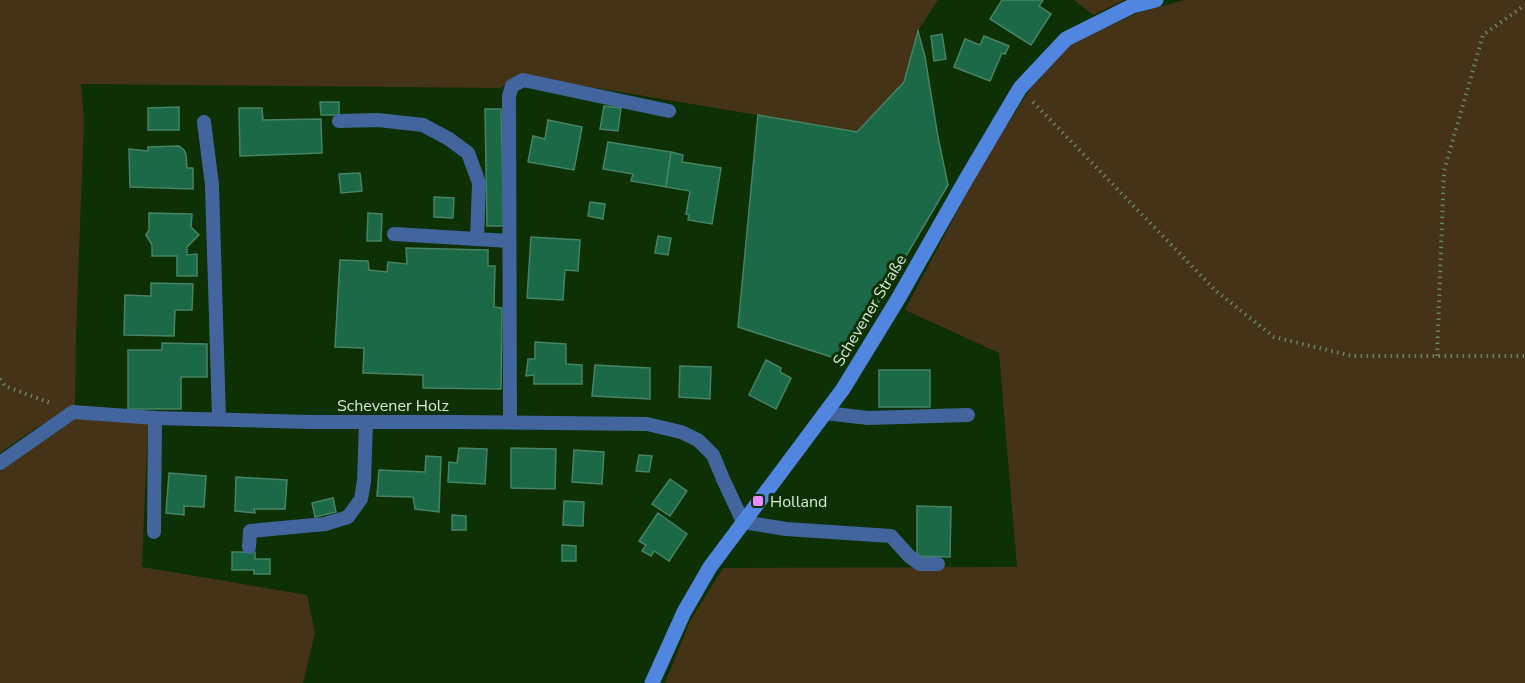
<svg xmlns="http://www.w3.org/2000/svg" width="1525" height="683" viewBox="0 0 1525 683" font-family="'Nunito Sans',sans-serif">
  <rect width="100%" height="100%" fill="#0d3004"/>
  <g fill="#443316">
    <polygon points="0,0 938,0 918,31 904,82 857,132 520,75 501,88 81,84 84,120 76,334 75,408 36,428 0,453"/>
    <polygon points="1074,0 1125,0 1093,15"/>
    <polygon points="1184,0 1525,0 1525,683 665,683 690,621 723,568 1017,567 999,353 905,310 981,166 1030,89 1072,43 1137,13"/>
    <polygon points="78,417 148,421 142,567 307,595 315,633 303,683 0,683 0,471"/>
  </g>
  <g fill="#1b6947" stroke="#468464" stroke-width="1.5">
    <polygon points="1002,0 1043,0 1039,6 1051,14 1031,45 990,19"/>
    <polygon points="918,31 925,57 938,137 948,185 844,361 738,327 758,115 857,132 904,82"/>
    <polygon points="942,34 946,59 934,61 931,36"/>
    <polygon points="984,36 1009,46 1005,54 1002,53 990,81 954,67 965,39 980,45"/>
    <polygon points="320,102 339,102 339,115 321,115"/>
    <polygon points="604,106 621,108 618,131 600,129"/>
    <polygon points="179,107 179,130 148,130 148,108"/>
    <polygon points="239,108 262,108 263,120 321,119 322,153 240,156"/>
    <polygon points="485,109 501,109 504,226 487,226"/>
    <polygon points="548,120 582,127 574,170 528,162 533,136 545,139"/>
    <polygon points="608,142 671,152 666,187 631,181 633,174 603,169"/>
    <polygon points="179,146 184,150 186,154 187,168 193,168 193,189 130,187 129,149 148,151 148,147"/>
    <polygon points="671,152 683,155 682,162 721,168 712,224 688,220 689,215 686,214 690,191 666,187"/>
    <polygon points="360,173 362,191 341,193 339,174"/>
    <polygon points="434,197 454,198 453,218 434,217"/>
    <polygon points="590,202 605,204 603,219 588,216"/>
    <polygon points="149,213 192,214 191,227 199,235 187,247 187,255 197,254 197,276 177,276 177,256 152,256 152,245 146,235 149,230"/>
    <polygon points="368,213 382,214 381,241 367,241"/>
    <polygon points="658,236 671,238 668,255 655,253"/>
    <polygon points="531,237 580,240 578,271 565,270 563,300 527,298"/>
    <polygon points="406,248 488,250 488,266 495,266 494,307 502,308 501,389 423,388 423,375 363,373 364,348 335,347 340,260 368,261 369,270 387,272 388,262 407,264"/>
    <polygon points="151,283 193,284 192,310 175,310 174,336 124,335 125,295 151,296"/>
    <polygon points="535,342 566,344 566,364 582,365 582,384 534,384 534,375 526,376 528,359 535,359"/>
    <polygon points="162,343 207,344 207,377 181,377 181,409 128,409 128,350 162,350"/>
    <polygon points="766,360 781,368 780,372 791,378 776,409 749,395"/>
    <polygon points="595,365 650,368 650,399 592,396"/>
    <polygon points="680,366 711,367 710,399 679,397"/>
    <rect x="879" y="370" width="51" height="37"/>
    <polygon points="459,448 487,449 485,484 448,482 449,462 457,463"/>
    <polygon points="511,448 556,449 555,489 511,488"/>
    <polygon points="574,450 604,452 602,484 572,482"/>
    <polygon points="639,455 652,456 649,472 636,471"/>
    <polygon points="426,456 441,457 439,512 415,509 413,497 377,496 379,470 425,472"/>
    <polygon points="169,473 206,476 204,507 184,506 184,515 166,513"/>
    <polygon points="236,477 287,480 285,509 254,509 255,513 235,511"/>
    <polygon points="670,479 687,491 670,516 652,504"/>
    <polygon points="333,498 336,512 315,517 312,503"/>
    <polygon points="564,501 584,502 583,526 563,525"/>
    <polygon points="917,506 951,507 950,557 917,556"/>
    <polygon points="658,513 687,534 669,561 654,551 651,556 642,551 646,545 639,541"/>
    <polygon points="452,515 466,516 466,530 452,530"/>
    <polygon points="562,545 576,546 576,561 562,561"/>
    <polygon points="232,552 255,552 255,559 270,559 270,574 254,574 254,570 232,570"/>
  </g>
  <g fill="none" stroke-linecap="round" stroke-linejoin="round">
    <g stroke="#698562" stroke-width="4" stroke-dasharray="1.5 4.5" stroke-linecap="butt">
      <polyline points="1033,102 1216,291 1274,337 1352,356 1525,356"/>
      <polyline points="1437,356 1444,171 1483,35 1525,5"/>
      <polyline points="0,379 5,386 53,404"/>
    </g>
    <g stroke="#43659d" stroke-width="14">
      <polyline points="339,121 378,120 423,125 449,139 468,153 479,183 477,239"/>
      <polyline points="204,122 212,185 219,419"/>
      <polyline points="394,234 509,241"/>
      <polyline points="825,413 868,418 968,415"/>
      <polyline points="510,422 509,96 512,86 523,80 669,111"/>
      <polyline points="0,463 73,412 155,418 310,422 455,422 647,424 681,432 698,440 713,455 723,479 743,522 786,529 891,536 909,556 920,564 938,564"/>
      <polyline points="154,532 155,418"/>
      <polyline points="249,547 250,531 325,524 348,517 361,499 364,481 366,422"/>
    </g>
    <polyline stroke="#5086e0" stroke-width="15" points="652,683 684,612 710,567 843,389 898,299 965,181 1020,88 1066,39 1132,6 1156,0"/>
  </g>
  <rect fill="#e98dfe" stroke="#0d3004" stroke-width="2" x="752" y="495" width="12" height="12" rx="3"/>
  <g text-anchor="middle" stroke-width="6" stroke-linejoin="round" paint-order="stroke">
    <g font-size="16" fill="#d7ebd2" stroke="#0d3004">
      <text transform="translate(869 310) rotate(-59)" y="6">Schevener Straße</text>
      <text x="393" y="411">Schevener Holz</text>
    </g>
    <g font-size="16" fill="#d7ebd2" stroke="#0d3004" text-anchor="start">
      <text x="770" y="507">Holland</text>
    </g>
  </g>
</svg>
